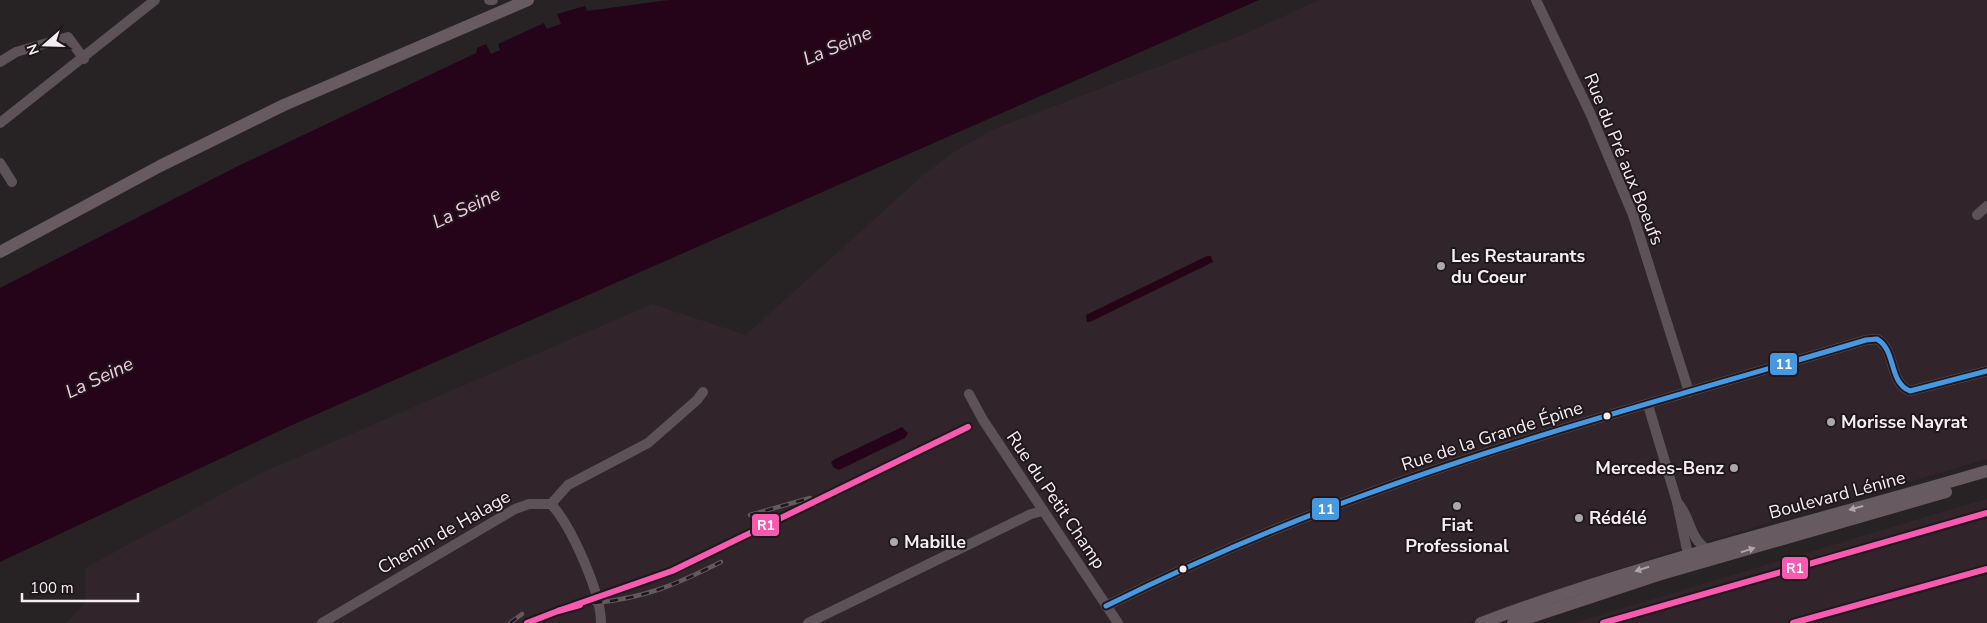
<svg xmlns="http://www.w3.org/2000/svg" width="1987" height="623" viewBox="0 0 1987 623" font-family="'Nunito Sans',sans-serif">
  <rect width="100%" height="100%" fill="#272325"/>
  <g fill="#31252b">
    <polygon points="1319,0 1987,0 1987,459 1663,554 1466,623 66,623 86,602 85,568 261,473 652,304 746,335 921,177 954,152 992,130 1247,33"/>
    <polygon points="1987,499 1987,623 1574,623 1955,508"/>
  </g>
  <g fill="#250419">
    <polygon points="669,0 1259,0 290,426 0,562 0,288 238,166 476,53 477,48 486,44 491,54 500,50 498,44 544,23 547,29 561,24 557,14 585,6 587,11"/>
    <polygon points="1207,256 1211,256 1213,262 1090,322 1087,322 1086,315"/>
    <polygon points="902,427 908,433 905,438 839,470 833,467 831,462 835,459"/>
  </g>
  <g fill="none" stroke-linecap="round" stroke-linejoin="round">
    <g stroke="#5d5258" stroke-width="10">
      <polyline points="489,0 493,0"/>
      <polyline points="1536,0 1591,115 1633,215 1689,392"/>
      <polyline points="0,62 16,52 68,37 84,59"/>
      <polyline points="0,123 155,0"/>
      <polyline points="0,163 12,182"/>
      <polyline points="1977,215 1987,206"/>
      <polyline points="969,394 983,420 1118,623"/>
      <polyline points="1648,405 1677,502 1687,550 1693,559"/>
      <path d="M1677 502C1691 516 1689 539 1707 549"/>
      <polyline points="551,504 568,485 648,443 697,400 703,392"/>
      <path d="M551 504C572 527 601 593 601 623"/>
      <path d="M1106 606C1191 564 1278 526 1367 494 1530 434 1699 390 1866 340L1877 339C1897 351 1888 382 1910 391L1987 371"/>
      <polyline points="322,623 515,509 529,504 551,504"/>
      <polyline points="808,623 1031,514 1043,511"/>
    </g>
    <g stroke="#685a61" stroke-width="12">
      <polyline points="0,252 160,166 284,105 528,0"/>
      <path d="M1481 623C1646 561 1818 521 1987 471"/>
      <polyline points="1513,623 1658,575 1946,492"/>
    </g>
    <g stroke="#625a5e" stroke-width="4.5">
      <g id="rail">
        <polyline points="750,515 810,498"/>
        <path d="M594 603C645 598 675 585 721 562"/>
        <polyline points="558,611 672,571 968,427"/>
        <polyline points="510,623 522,614"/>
        <polyline points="527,623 564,609"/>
        <polyline points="1793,623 1987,569"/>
      </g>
    </g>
    <use href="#rail" stroke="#20171c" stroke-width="2.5" stroke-dasharray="8" stroke-linecap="butt"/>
    <g stroke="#20171c" stroke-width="9">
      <path id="bus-1" d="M1106 606C1191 564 1278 526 1367 494 1530 434 1699 390 1866 340L1877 339C1897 351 1888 382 1910 391L1987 371"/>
    </g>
    <use href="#bus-1" stroke="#4699e1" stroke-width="5"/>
    <g stroke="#20171c" stroke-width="10">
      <g id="rail-1">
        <polyline points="558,611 672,571 968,427"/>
        <polyline points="527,623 558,611 580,605"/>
        <polyline points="1603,623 1987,513"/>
        <polyline points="1793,623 1987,569"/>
      </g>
    </g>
    <use href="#rail-1" stroke="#f75aaf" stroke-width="6"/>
  </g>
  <defs><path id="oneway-solid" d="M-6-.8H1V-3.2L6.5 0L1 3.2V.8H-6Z" transform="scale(1.25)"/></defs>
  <g fill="#aea4a9">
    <use href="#oneway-solid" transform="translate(1856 508) rotate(165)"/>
    <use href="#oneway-solid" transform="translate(1748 550) rotate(-17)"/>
    <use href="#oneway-solid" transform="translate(1642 569) rotate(162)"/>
  </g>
  <g fill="#aca7aa" stroke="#20171c" stroke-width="2">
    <circle cx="1441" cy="266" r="5"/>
    <circle cx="1831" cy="422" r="5"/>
    <circle cx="1734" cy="468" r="5"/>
    <circle cx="1457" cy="506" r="5"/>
    <circle cx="1579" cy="518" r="5"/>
    <circle cx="894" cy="542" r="5"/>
  </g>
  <g fill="#f4eef1" stroke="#20171c" stroke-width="2">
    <circle cx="1607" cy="416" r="4.5"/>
    <circle cx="1183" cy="569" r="4.5"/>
  </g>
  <g text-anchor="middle" stroke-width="4" stroke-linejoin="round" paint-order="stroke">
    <g font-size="18" fill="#f4eef1" stroke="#20171c">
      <text transform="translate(1624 159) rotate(68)" y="6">Rue du Pré aux Boeufs</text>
      <text transform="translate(1492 436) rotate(-18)" y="6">Rue de la Grande Épine</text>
      <text transform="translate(1837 495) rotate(-15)" y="6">Boulevard Lénine</text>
      <text transform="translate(1056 500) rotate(56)" y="6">Rue du Petit Champ</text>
      <text transform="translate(444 532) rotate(-30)" y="6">Chemin de Halage</text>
    </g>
    <g font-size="18" font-weight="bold" fill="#f4eef1" stroke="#20171c" text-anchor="start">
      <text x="1451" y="262">Les Restaurants<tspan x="1451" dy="21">du Coeur</tspan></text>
      <text x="1841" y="428">Morisse Nayrat</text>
      <text x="1724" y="474" text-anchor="end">Mercedes-Benz</text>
      <text x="1589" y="524">Rédélé</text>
      <text x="1457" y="531" text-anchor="middle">Fiat<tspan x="1457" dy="21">Professional</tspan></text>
      <text x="904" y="548">Mabille</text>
    </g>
    <g font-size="19" font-style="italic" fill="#f7cae1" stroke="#20171c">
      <text transform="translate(837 45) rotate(-23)" y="7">La Seine</text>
      <text transform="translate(466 207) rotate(-25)" y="7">La Seine</text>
      <text transform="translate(99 377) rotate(-25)" y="7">La Seine</text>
    </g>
  </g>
  <g stroke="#20171c" stroke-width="2">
    <rect x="1769" y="352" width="29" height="24" rx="5" fill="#4699e1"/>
    <rect x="1311" y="497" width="29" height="24" rx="5" fill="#4699e1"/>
    <rect x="751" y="513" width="29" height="24" rx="5" fill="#f75aaf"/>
    <rect x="1781" y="556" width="28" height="24" rx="5" fill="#f75aaf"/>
  </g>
  <g font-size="14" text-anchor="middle" font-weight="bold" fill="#fff">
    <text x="1784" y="369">11</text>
    <text x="1326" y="514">11</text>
    <text x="766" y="530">R1</text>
    <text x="1795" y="573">R1</text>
  </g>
  <g transform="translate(45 45) rotate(250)" stroke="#20171c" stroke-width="4" paint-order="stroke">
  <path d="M0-4L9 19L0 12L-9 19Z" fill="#f4eef1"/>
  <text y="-8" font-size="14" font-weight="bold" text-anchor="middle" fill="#f4eef1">N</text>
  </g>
  <path d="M22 593v8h116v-8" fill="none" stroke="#f4eef1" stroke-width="2.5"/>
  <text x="30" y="593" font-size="15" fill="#f4eef1" stroke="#20171c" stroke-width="4" paint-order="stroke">100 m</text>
</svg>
